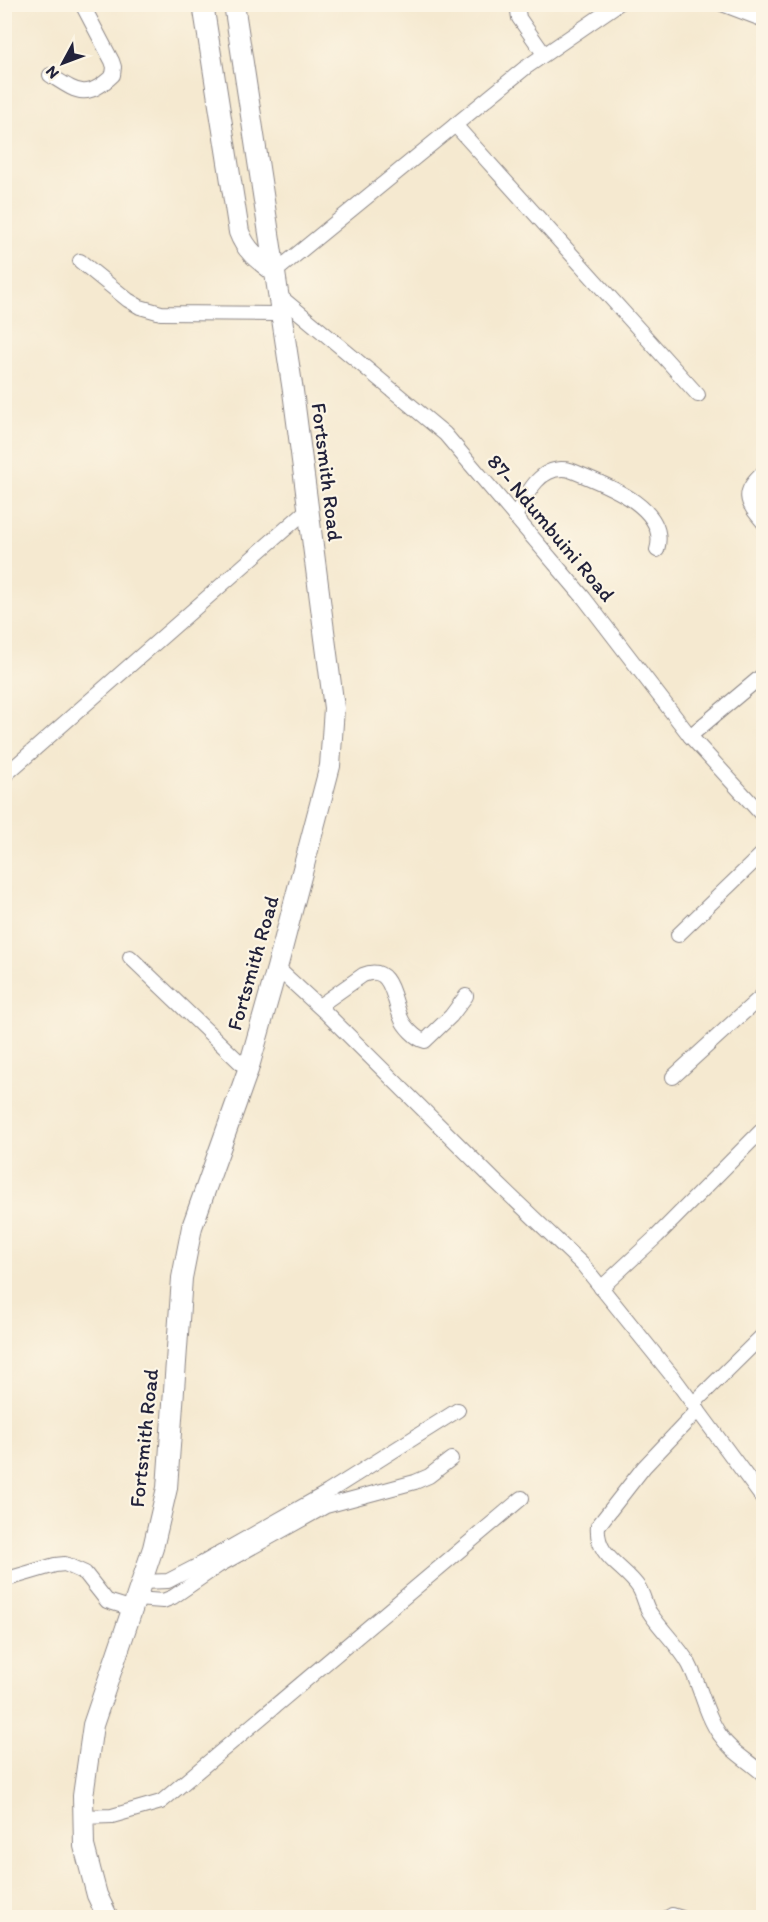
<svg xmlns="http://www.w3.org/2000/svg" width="768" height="1922" viewBox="0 0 768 1922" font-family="Itim,sans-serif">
  <rect width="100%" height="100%" fill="#fcf5e5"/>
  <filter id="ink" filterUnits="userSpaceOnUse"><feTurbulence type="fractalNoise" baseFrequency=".0167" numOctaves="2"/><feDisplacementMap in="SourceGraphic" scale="12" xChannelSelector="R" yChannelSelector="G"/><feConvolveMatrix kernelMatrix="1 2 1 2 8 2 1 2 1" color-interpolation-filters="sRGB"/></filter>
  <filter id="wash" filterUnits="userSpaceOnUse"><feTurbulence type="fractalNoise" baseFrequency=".008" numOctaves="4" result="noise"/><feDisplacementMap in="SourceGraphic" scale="24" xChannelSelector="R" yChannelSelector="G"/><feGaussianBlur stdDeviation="1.35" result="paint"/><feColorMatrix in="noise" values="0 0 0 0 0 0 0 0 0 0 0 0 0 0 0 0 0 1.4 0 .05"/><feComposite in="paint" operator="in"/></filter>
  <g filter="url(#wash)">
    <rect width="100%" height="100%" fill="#f5e9d0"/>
  </g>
  <g filter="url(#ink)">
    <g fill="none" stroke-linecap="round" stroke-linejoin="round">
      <g stroke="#8c8686" stroke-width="16">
        <g id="street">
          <polyline points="517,4 519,18 544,54"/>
          <polyline points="722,4 764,20"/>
          <path d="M50 75C77 92 86 101 113 75L114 67 112 61 82 4"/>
          <polyline points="455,125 698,395"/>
          <polyline points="80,261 128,300 140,307 161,313 280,314"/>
          <polyline points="275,272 525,68 618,4"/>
          <polyline points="277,294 445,434 584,598 690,736 764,817"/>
          <path d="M764 472C741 493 745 501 764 523"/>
          <path d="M515 517C526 495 540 463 570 470 601 483 670 506 657 550"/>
          <polyline points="690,736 764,674"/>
          <polyline points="4,776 307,510"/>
          <polyline points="678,935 764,852"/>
          <polyline points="130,957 248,1070"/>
          <polyline points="277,968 326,1013 494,1180 583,1265 674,1378 764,1500"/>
          <path d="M319 1006 363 975C392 963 393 1000 401 1018 404 1026 416 1039 425 1041L451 1016 466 996"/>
          <polyline points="673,1077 764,994"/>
          <polyline points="601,1288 657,1236 764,1128"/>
          <polyline points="693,1404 764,1334"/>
          <path d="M698 1410 644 1467 598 1526C595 1557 625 1566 639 1588 644 1596 645 1606 650 1613 662 1631 679 1646 689 1664 701 1687 705 1714 720 1735 731 1752 749 1761 764 1775"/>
          <polyline points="4,1580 55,1565 65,1564 85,1573 107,1601 133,1609"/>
          <polyline points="142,1582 168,1581 201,1564 328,1492 458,1410"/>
          <polyline points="136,1599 163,1601 173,1597 218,1566 326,1506 415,1482 429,1476 451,1459"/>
          <polyline points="83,1817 112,1816 161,1802 522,1498"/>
          <polyline points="667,1918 672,1915 682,1918"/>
        </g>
      </g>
      <g stroke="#8c8686" stroke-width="22">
        <g id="secondary">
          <path d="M203 4 239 232C246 251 259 260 275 272"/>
          <polyline points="108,1918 97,1895 84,1846 83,1796 93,1725 153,1548 167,1488 182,1278 192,1227 248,1070 277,968 330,766 334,708 293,391 234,4"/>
        </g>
      </g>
      <use href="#street" stroke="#fff" stroke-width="14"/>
      <use href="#secondary" stroke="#fff" stroke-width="20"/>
    </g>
  </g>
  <g text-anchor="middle" stroke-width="4.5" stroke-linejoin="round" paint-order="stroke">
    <g font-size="21" fill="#22223b" stroke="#fcf5e5">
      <text transform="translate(327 472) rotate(83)" y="7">Fortsmith Road</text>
      <text transform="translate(551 528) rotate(50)" y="7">87- Ndumbuini Road</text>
      <text transform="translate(253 963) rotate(-74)" y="7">Fortsmith Road</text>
      <text transform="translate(144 1438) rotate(-84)" y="7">Fortsmith Road</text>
    </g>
  </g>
  <rect width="768" height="1922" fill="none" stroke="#fcf5e5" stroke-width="24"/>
  <g transform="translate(63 63) rotate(229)" stroke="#fcf5e5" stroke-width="4.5" paint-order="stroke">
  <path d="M0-4.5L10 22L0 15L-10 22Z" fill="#22223b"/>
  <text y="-9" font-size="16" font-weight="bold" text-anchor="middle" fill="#22223b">N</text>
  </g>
</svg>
